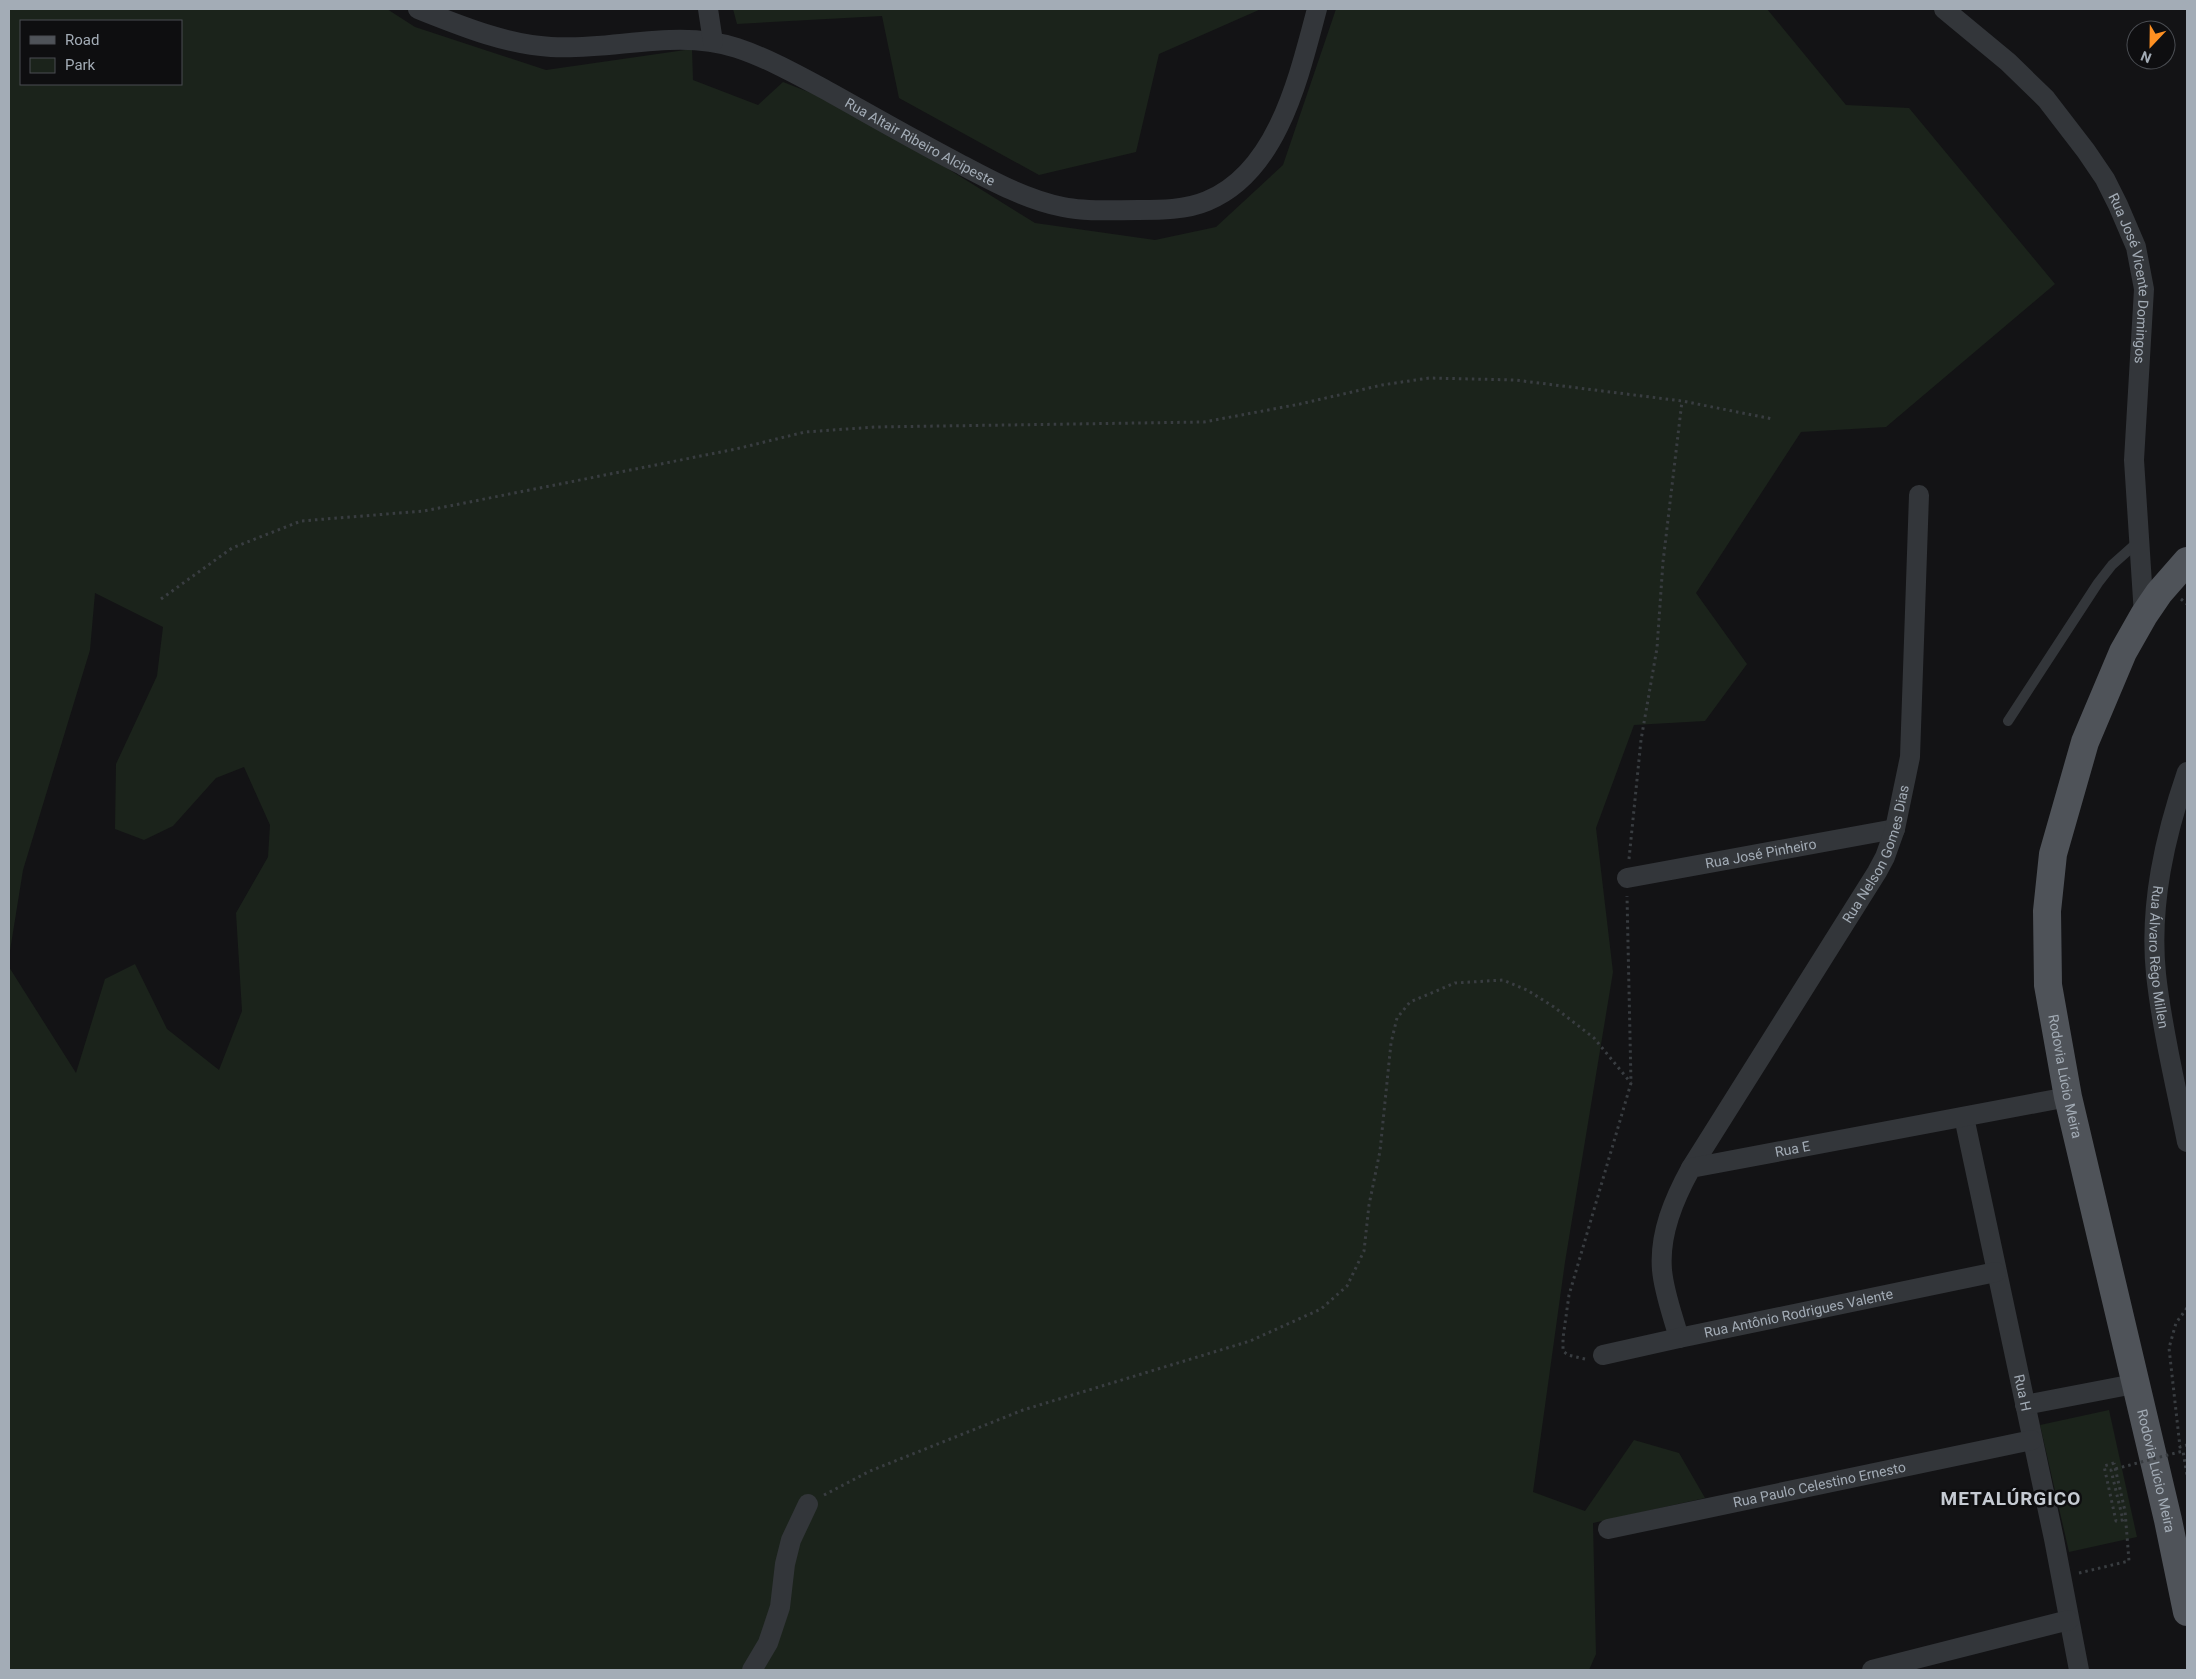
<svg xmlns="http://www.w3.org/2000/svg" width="2196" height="1679" viewBox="0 0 2196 1679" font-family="Roboto,sans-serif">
  <rect width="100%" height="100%" fill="#131315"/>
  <g fill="#1b231b" fill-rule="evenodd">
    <path d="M9 9H387L415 27 546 70 692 49 693 80 758 105 783 82 852 109 1035 223 1155 240 1216 227 1283 165 1336 9H1767L1846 105 1909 108 2055 284 1886 427 1801 432 1696 593 1747 664 1705 721 1634 725 1596 828 1613 972 1565 1262 1533 1492 1585 1511 1634 1440 1679 1453 1705 1498 1593 1523 1596 1654 1589 1670H9V967L76 1073 105 979 135 964 167 1029 219 1070 242 1011 236 913 268 857 270 825 244 767 216 778 173 826 144 840 115 829 116 764 157 676 163 627 95 593 90 650 23 870 9 957ZM21 21H181V84H21Z"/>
    <polygon points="733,9 1261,9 1159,54 1136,152 1039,175 899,98 882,16 737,24"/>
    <polygon points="2109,1410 2137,1537 2069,1552 2040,1425"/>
  </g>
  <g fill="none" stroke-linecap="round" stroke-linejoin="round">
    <g stroke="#393d41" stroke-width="3" stroke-dasharray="2.5 4" stroke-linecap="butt">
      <polyline points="161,599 232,548 301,521 424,511 736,449 805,432 875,427 1204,422 1300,404 1382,385 1429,378 1515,380 1682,401 1773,419"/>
      <polyline points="2181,599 2187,604"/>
      <polyline points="1629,859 1641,740 1657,648 1663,562 1682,401"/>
      <polyline points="2187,1308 2176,1323 2169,1348 2180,1447 2187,1445"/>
      <polyline points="1585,1359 1568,1355 1563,1351 1563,1338 1569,1295 1631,1083 1627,896"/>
      <polyline points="824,1495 870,1471 1023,1410 1250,1341 1321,1309 1347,1286 1364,1251 1369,1205 1380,1151 1391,1043 1397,1018 1410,1002 1455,983 1503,980 1527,990 1554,1007 1594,1038 1631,1083"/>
      <polyline points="2079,1573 2129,1561 2125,1511 2114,1463"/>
    </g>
    <polyline stroke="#33363a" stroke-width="10" points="2008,721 2098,583 2112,565 2139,541"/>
    <g stroke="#33363a" stroke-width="20">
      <path id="s1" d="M418 9C461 26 504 44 551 47 613 51 676 28 737 48 767 58 796 74 824 89 869 114 914 140 960 164 992 181 1027 200 1063 207 1087 212 1113 210 1138 210 1160 210 1186 210 1207 201 1278 172 1299 76 1317 9"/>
      <polyline points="708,9 713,42"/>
      <path id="s2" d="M1944 9 2008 62 2046 99 2086 151 2105 179 2118 205 2136 247 2144 289 2134 460 2144 615"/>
      <path id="s3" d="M2187 772C2165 836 2149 905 2156 974 2162 1030 2176 1086 2187 1142"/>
      <path id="s4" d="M1627 878 1895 829"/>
      <path id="s5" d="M1964 1117 2054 1539 2079 1670"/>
      <path id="s6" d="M1691 1168 1877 872 1885 857 1895 829 1910 757 1919 495"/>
      <path id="s7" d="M1679 1338C1673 1316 1664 1293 1662 1270 1659 1234 1674 1199 1691 1168L2068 1097"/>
      <path id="s8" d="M1603 1355 1679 1338 1996 1272"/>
      <polyline points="2025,1405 2134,1384"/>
      <path id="s9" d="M1608 1529 2032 1440"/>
      <polyline points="752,1670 768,1643 780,1607 785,1564 791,1540 808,1504"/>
      <polyline points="1872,1670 2069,1620"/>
    </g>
    <path stroke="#4f5359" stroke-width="28" id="s10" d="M2187 561 2159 593 2144 615 2123 652 2085 742 2053 854 2047 911 2048 985 2068 1097 2168 1520 2187 1612"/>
    <polyline stroke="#393d41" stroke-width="3" stroke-dasharray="2.5 4" stroke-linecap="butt" points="2114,1463 2104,1466 2116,1521 2123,1520 2111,1470 2183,1451 2187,1475"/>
  </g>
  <g text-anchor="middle" stroke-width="5" stroke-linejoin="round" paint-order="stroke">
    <g font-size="14" fill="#a3acb6" stroke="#0e0e10">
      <text dy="5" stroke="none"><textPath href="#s1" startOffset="532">Rua Altair Ribeiro Alcipeste</textPath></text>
      <text dy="5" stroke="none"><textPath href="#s2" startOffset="340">Rua José Vicente Domingos</textPath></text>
      <text dy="5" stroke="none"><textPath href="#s6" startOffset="366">Rua Nelson Gomes Dias</textPath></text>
      <text dy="5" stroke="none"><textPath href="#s4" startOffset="136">Rua José Pinheiro</textPath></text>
      <text dy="5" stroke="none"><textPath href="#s3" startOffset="189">Rua Álvaro Rêgo Millen</textPath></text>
      <text dy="5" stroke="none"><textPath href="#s10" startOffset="550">Rodovia Lúcio Meira</textPath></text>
      <text dy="5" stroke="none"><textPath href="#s7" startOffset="281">Rua E</textPath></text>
      <text dy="5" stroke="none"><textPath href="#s8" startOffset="200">Rua Antônio Rodrigues Valente</textPath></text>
      <text dy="5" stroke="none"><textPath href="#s5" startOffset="282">Rua H</textPath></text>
      <text dy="5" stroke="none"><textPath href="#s10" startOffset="955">Rodovia Lúcio Meira</textPath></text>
      <text dy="5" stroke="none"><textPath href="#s9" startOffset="216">Rua Paulo Celestino Ernesto</textPath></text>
    </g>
    <g font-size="19" font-weight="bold" letter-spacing="1" fill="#c5cad2" stroke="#0e0e10">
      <text x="2011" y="1505">METALÚRGICO</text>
    </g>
  </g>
  <rect width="2196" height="1679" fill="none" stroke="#a3acb6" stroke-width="20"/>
  <rect x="20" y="20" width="162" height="65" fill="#0e0e10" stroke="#4a4d52"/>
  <rect x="30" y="36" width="25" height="8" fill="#4f5359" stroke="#4a4d52"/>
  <text x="65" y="45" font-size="15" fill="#a3acb6">Road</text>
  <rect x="30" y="58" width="25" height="15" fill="#1b231b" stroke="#4a4d52"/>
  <text x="65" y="70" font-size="15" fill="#a3acb6">Park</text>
  <g transform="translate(2151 45) rotate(202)"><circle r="24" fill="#0e0e10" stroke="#4a4d52"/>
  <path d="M0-4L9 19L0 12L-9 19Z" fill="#fe9022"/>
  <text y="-8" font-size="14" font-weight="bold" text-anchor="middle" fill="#a3acb6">N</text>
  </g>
</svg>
